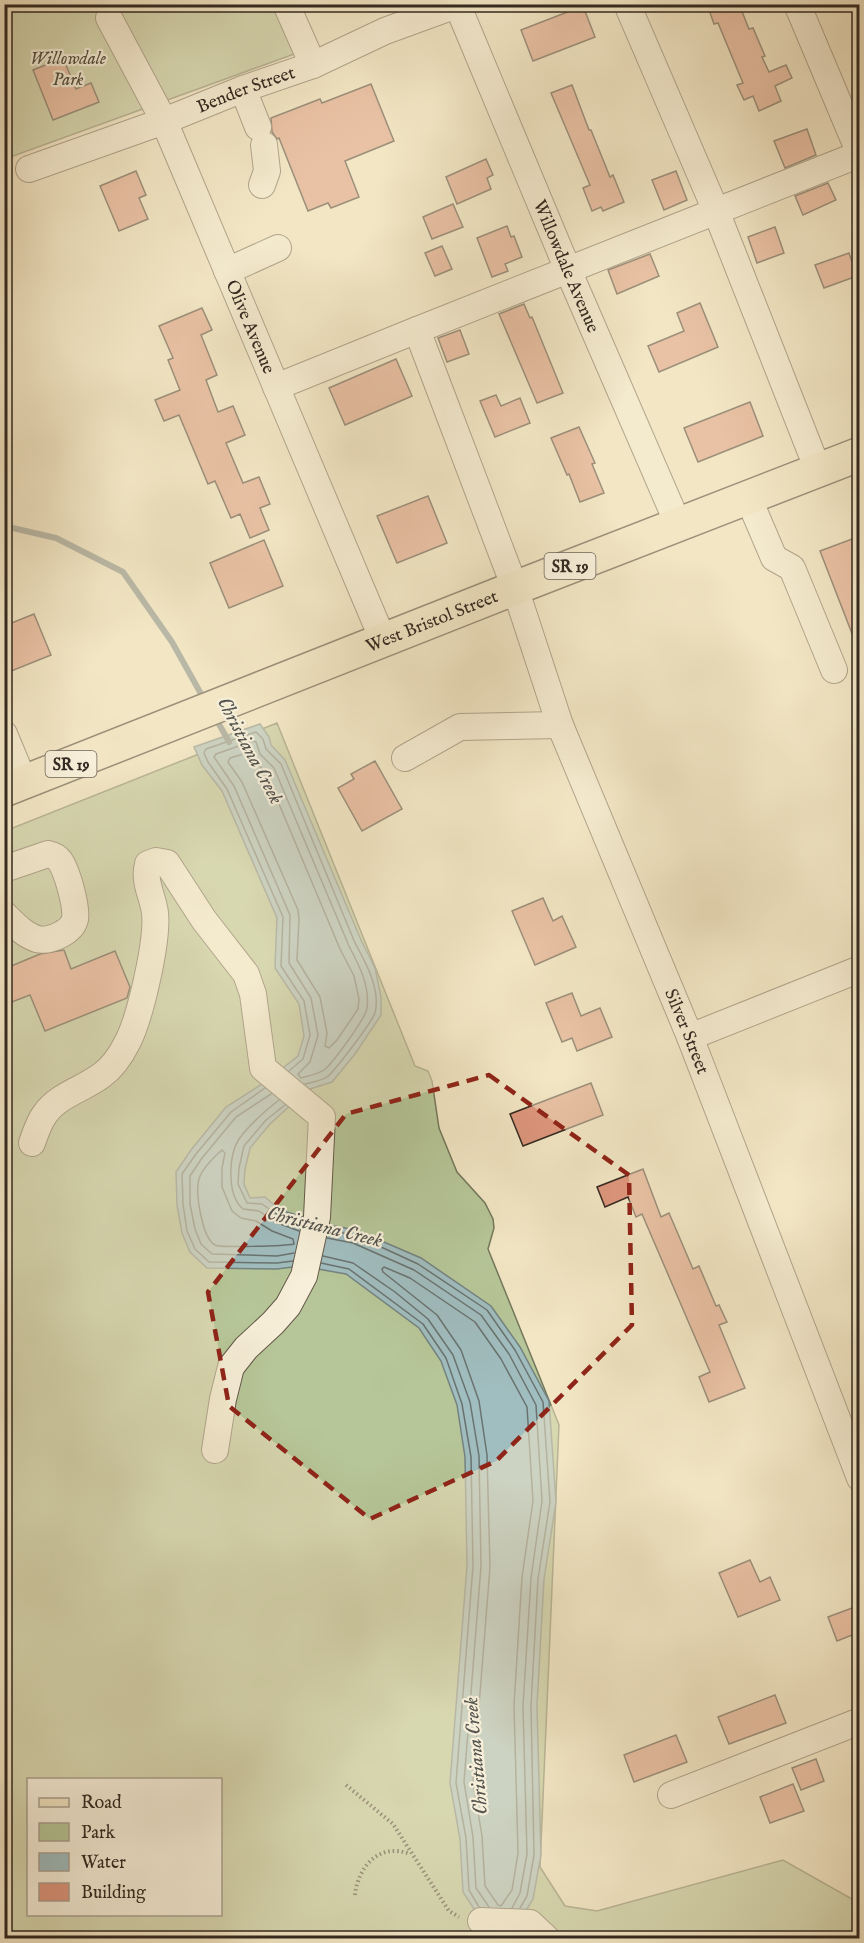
<svg xmlns="http://www.w3.org/2000/svg" width="864" height="1943" viewBox="0 0 864 1943" font-family="'IM FELL English',serif">
  <rect width="100%" height="100%" fill="#f2e6c4"/>
  <filter id="stains"><feTurbulence type="fractalNoise" baseFrequency=".00333" numOctaves="4"/><feColorMatrix values="0 0 0 0 .2 0 0 0 0 .09 0 0 0 0 .02 0 0 0 .5 -.17"/></filter>
  <radialGradient id="worn" r=".72"><stop offset=".6" stop-color="#630" stop-opacity="0"/><stop offset="1" stop-color="#630" stop-opacity=".3"/></radialGradient>
  <g fill="#b6c698" stroke="#74785c" stroke-width="1.5" fill-rule="evenodd">
    <polygon points="4,5 277,5 297,53 5,159"/>
    <path d="M277 723 415 1066 428 1071 432 1081 439 1128 457 1172 485 1203 493 1219 494 1228 488 1249 559 1425 540 1867 565 1906 597 1911 783 1860 859 1903V1938H5V831ZM28 1780H220V1914H28Z"/>
  </g>
  <polygon fill="#a0bdbf" stroke="#748280" stroke-width="1.5" points="260,724 269,737 271,745 285,760 361,940 375,968 381,997 381,1015 355,1054 332,1082 307,1090 270,1124 250,1148 245,1169 244,1184 250,1198 265,1197 280,1210 334,1226 356,1230 421,1258 491,1306 520,1347 549,1401 556,1502 544,1579 537,1706 541,1855 533,1899 524,1914 525,1938 482,1938 480,1918 463,1892 460,1839 450,1783 467,1566 465,1457 457,1405 441,1361 419,1328 346,1274 301,1266 277,1269 207,1268 190,1252 182,1233 177,1205 176,1172 191,1150 226,1107 265,1082 298,1056 304,1036 299,1004 275,968 277,918 222,791 202,765 194,747"/>
  <g fill="none" stroke-linecap="round" stroke-linejoin="round">
    <g stroke="#6a7370" stroke-width="1.5">
      <path d="M253 741 256 742 260 754 274 768 349 946C359 965 370 986 367 1008 366 1018 332 1064 324 1070 318 1074 308 1076 301 1078L298 1074 310 1062 318 1035 311 998 289 963 290 915 234 786 214 757 216 754Z"/>
      <polygon points="247,753 266,773 340,949 354,976 359,999 358,1009 337,1040 329,1048 325,1046 327,1033 320,997 297,960 299,919 298,910 242,782 228,762 230,758"/>
      <path d="M289 1071 303 1059 310 1035 304 1001 281 966 283 917 227 789 208 762 204 753 206 749 256 732 263 739 266 749 281 764 355 943C366 963 381 990 375 1013 372 1022 334 1072 327 1077 321 1081 312 1082 305 1084"/>
      <polyline points="265,1088 231,1112 196,1154 182,1174 183,1204 187,1231 195,1249 209,1262 277,1263 293,1261"/>
      <polyline points="271,1094 236,1117 202,1158 190,1176 190,1204 195,1229 201,1244 212,1254 277,1256 294,1253"/>
      <path d="M279 1100C265 1111 250 1124 239 1139 228 1156 227 1196 243 1209L259 1211 275 1222 299 1231"/>
      <polyline points="285,1105 266,1120 244,1146 239,1168 238,1184 247,1203 262,1204 278,1215 301,1224"/>
      <path d="M222 1150 225 1153 222 1168V1187L232 1211 241 1218 256 1221 272 1231 293 1239 294 1244C285 1246 220 1248 215 1245 202 1238 195 1192 199 1179 202 1169 214 1157 222 1150Z"/>
      <polyline points="329,1231 355,1235 418,1264 487,1310 515,1350 543,1402 550,1502 538,1579 531,1706 534,1855 527,1896 520,1908"/>
      <polyline points="327,1238 353,1243 414,1270 481,1315 509,1354 536,1405 542,1501 531,1578 523,1706 527,1854 520,1893 512,1908"/>
      <polyline points="323,1256 353,1263 395,1292 428,1319 453,1355 470,1402 479,1456 481,1566 464,1782 473,1837 476,1888 489,1907"/>
      <polyline points="321,1263 349,1269 423,1324 446,1358 462,1404 471,1457 473,1566 456,1783 466,1838 469,1890 479,1907"/>
      <polygon points="384,1267 410,1278 475,1322 501,1359 527,1407 533,1501 522,1577 514,1705 518,1853 512,1890 501,1906 498,1905 485,1886 482,1836 473,1782 490,1567 487,1455 479,1401 461,1350 437,1315 383,1272 382,1269"/>
    </g>
    <g stroke="#748280" stroke-width="6">
      <polyline points="4,526 56,538 123,572 172,642 205,701"/>
      <polyline points="215,717 229,742"/>
    </g>
  </g>
  <g fill="#dd967d" stroke="#332921" stroke-width="1.5">
    <polygon points="707,4 739,4 749,29 753,28 765,56 762,57 769,72 786,65 792,78 775,86 781,101 759,111 753,96 744,100 737,85 743,83 718,23 714,24"/>
    <polygon points="583,6 595,37 533,61 521,30"/>
    <polygon points="63,58 76,89 91,83 99,102 53,120 33,70"/>
    <polygon points="371,84 394,141 345,161 359,197 331,208 328,203 308,211 279,138 277,139 272,132 271,118 320,99 322,103"/>
    <polygon points="572,85 589,130 591,130 610,177 613,175 624,202 603,211 601,207 592,211 583,188 590,185 551,93"/>
    <polygon points="807,129 816,155 785,168 774,141"/>
    <polygon points="486,159 493,175 487,178 491,189 457,204 446,177"/>
    <polygon points="136,171 146,195 139,198 148,219 119,231 100,186"/>
    <polygon points="676,171 687,200 664,210 652,180"/>
    <polygon points="828,183 836,200 803,215 795,196"/>
    <polygon points="453,204 463,227 432,239 423,217"/>
    <polygon points="507,226 511,237 514,236 522,257 505,264 508,271 492,277 477,238"/>
    <polygon points="775,227 784,253 757,263 748,237"/>
    <polygon points="442,246 452,269 435,276 425,253"/>
    <polygon points="849,253 857,276 824,288 815,265"/>
    <polygon points="650,254 659,276 617,294 608,270"/>
    <polygon points="700,303 718,347 659,372 648,346 684,331 677,313"/>
    <polygon points="524,304 530,318 532,317 563,393 537,403 499,314"/>
    <polygon points="202,308 212,330 201,335 217,375 206,380 218,412 233,406 245,435 226,443 243,483 259,477 270,504 260,508 269,530 250,538 240,514 231,518 215,481 208,484 179,415 164,421 155,400 180,390 168,360 173,358 159,326"/>
    <polygon points="460,330 469,354 447,362 438,338"/>
    <polygon points="396,359 412,396 345,425 329,388"/>
    <polygon points="496,395 501,406 520,398 530,423 495,437 480,401"/>
    <polygon points="750,402 763,436 698,462 684,428"/>
    <polygon points="579,427 595,463 592,464 604,493 580,502 569,474 567,475 551,438"/>
    <polygon points="428,496 447,543 397,563 377,516"/>
    <polygon points="860,536 860,649 858,649 820,551"/>
    <polygon points="264,540 283,586 229,608 210,563"/>
    <polygon points="34,614 51,655 4,674 4,626"/>
    <polygon points="375,761 402,809 362,831 338,788 354,779 351,774"/>
    <polygon points="543,898 553,921 562,916 576,947 535,965 512,911"/>
    <polygon points="64,950 71,969 115,951 130,987 127,998 45,1031 30,995 4,1005 4,969 40,954"/>
    <polygon points="572,993 581,1016 600,1008 612,1037 577,1051 572,1038 562,1042 546,1003"/>
    <polygon points="591,1083 603,1115 523,1146 510,1114"/>
    <polygon points="643,1169 661,1217 669,1213 693,1269 699,1266 716,1306 719,1305 727,1322 719,1325 745,1388 709,1402 699,1377 710,1372 642,1214 636,1217 628,1197 605,1207 597,1187"/>
    <polygon points="750,1560 760,1582 770,1577 780,1600 738,1617 719,1573"/>
    <polygon points="860,1605 860,1632 837,1641 828,1617"/>
    <polygon points="775,1695 786,1723 729,1744 718,1717"/>
    <polygon points="676,1735 687,1762 634,1782 624,1755"/>
    <polygon points="816,1759 824,1781 801,1790 792,1768"/>
    <polygon points="793,1784 804,1811 770,1823 760,1797"/>
  </g>
  <g fill="none" stroke-linecap="round" stroke-linejoin="round">
    <g stroke="#63584a" stroke-width="28">
      <g id="minor">
        <polyline points="286,4 313,65"/>
        <path id="s1" d="M457 4 568 270 678 524"/>
        <polyline points="627,4 716,211 818,470"/>
        <polyline points="797,4 860,154"/>
        <path id="s2" d="M109 18 164 121 383 640"/>
        <polyline points="243,89 258,127"/>
        <path id="s3" d="M29 169 164 121 243 89 313 65 385 31 459 4"/>
        <polyline points="262,185 267,171 264,145"/>
        <polyline points="227,271 278,248"/>
        <polyline points="417,330 860,154"/>
        <path id="s4" d="M276 387 417 330 515 588 560 725 690 1037 860 1478"/>
        <polyline points="748,497 774,558 792,568 834,670"/>
        <polyline points="4,734 24,782"/>
        <polyline points="405,758 460,727 560,725"/>
        <path d="M4 869 48 854C53 855 57 857 60 861 67 871 77 906 75 919 72 932 50 942 37 939 24 935 14 924 4 914"/>
        <polyline points="690,1037 860,969"/>
        <path d="M32 1143C35 1134 39 1122 45 1114 58 1095 84 1089 102 1075 113 1067 121 1055 127 1043 140 1019 158 941 155 913 153 896 143 882 148 864L156 861 167 863 204 920 246 974 253 994 263 1068 322 1117 317 1217 304 1276 288 1306 273 1323 246 1348 231 1367 223 1399 215 1450"/>
        <polyline points="671,1795 860,1721"/>
        <polyline points="481,1921 530,1923 546,1938"/>
      </g>
    </g>
    <g stroke="#332921" stroke-width="36">
      <g id="major">
        <path id="s5" d="M4 790 515 588 860 454"/>
      </g>
    </g>
    <g stroke="#332921" stroke-width="4" stroke-dasharray="1.5 3" stroke-linecap="butt">
      <polyline points="346,1785 393,1824 449,1911 459,1917"/>
      <path d="M355 1895C358 1867 379 1842 410 1854"/>
    </g>
    <use href="#minor" stroke="#f7efd9" stroke-width="26"/>
    <use href="#major" stroke="#f2e6c4" stroke-width="33"/>
  </g>
  <path d="M0 0H864V1943H0ZM489 1075 629 1175 632 1325 496 1461 370 1519 229 1406 208 1292 346 1114Z" fill="#f2e6c4" fill-opacity=".55" fill-rule="evenodd"/>
  <path fill="none" stroke="#8f2418" stroke-width="4.5" stroke-dasharray="12 8" stroke-linejoin="round" d="M489 1075 629 1175 632 1325 496 1461 370 1519 229 1406 208 1292 346 1114Z"/>
  <g text-anchor="middle" stroke-width="4.5" stroke-linejoin="round" paint-order="stroke">
    <g fill="#f7efd9" stroke="#6e6458" stroke-width="1.5">
      <rect x="544.5" y="553" width="51" height="26" rx="4.5"/>
      <rect x="45.5" y="751" width="51" height="26" rx="4.5"/>
    </g>
    <g font-size="16" font-weight="bold" fill="#332921">
      <text x="570" y="572">SR 19</text>
      <text x="71" y="770">SR 19</text>
    </g>
    <g font-size="18" font-style="italic" fill="#54503f" stroke="#f7efd9">
      <text x="68" y="64">Willowdale<tspan x="68" dy="21">Park</tspan></text>
    </g>
    <g font-size="18" fill="#332921" stroke="#f7efd9">
      <text dy="6" stroke="none"><textPath href="#s3" startOffset="231">Bender Street</textPath></text>
      <text dy="6" stroke="none"><textPath href="#s1" startOffset="284">Willowdale Avenue</textPath></text>
      <text dy="6" stroke="none"><textPath href="#s2" startOffset="340">Olive Avenue</textPath></text>
      <text dy="6" stroke="none"><textPath href="#s5" startOffset="460">West Bristol Street</textPath></text>
      <text dy="6" stroke="none"><textPath href="#s4" startOffset="904">Silver Street</textPath></text>
    </g>
    <g font-size="20" font-style="italic" fill="#545550" stroke="#f7efd9">
      <text transform="translate(251 750) rotate(62)" y="7">Christiana Creek</text>
      <text transform="translate(325 1226) rotate(14)" y="7">Christiana Creek</text>
      <text transform="translate(475 1756) rotate(-95)" y="7">Christiana Creek</text>
    </g>
  </g>
  <rect width="864" height="1943" fill="none" stroke="#f2e6c4" stroke-width="24"/>
  <rect x="6" y="6" width="852" height="1931" fill="none" stroke="#332921" stroke-width="3"/>
  <rect x="12" y="12" width="840" height="1919" fill="none" stroke="#332921" stroke-width="1.5"/>
  <rect x="27" y="1778" width="195" height="138" fill="#f7efd9" stroke="#a9a08f" stroke-width="1.5"/>
  <rect x="39" y="1798" width="30" height="9" fill="#f2e6c4" stroke="#a9a08f" stroke-width="1.5"/>
  <text x="81" y="1808" font-size="18" fill="#332921">Road</text>
  <rect x="39" y="1823" width="30" height="18" fill="#b6c698" stroke="#a9a08f" stroke-width="1.5"/>
  <text x="81" y="1838" font-size="18" fill="#332921">Park</text>
  <rect x="39" y="1853" width="30" height="18" fill="#a0bdbf" stroke="#a9a08f" stroke-width="1.5"/>
  <text x="81" y="1868" font-size="18" fill="#332921">Water</text>
  <rect x="39" y="1883" width="30" height="18" fill="#dd967d" stroke="#a9a08f" stroke-width="1.5"/>
  <text x="81" y="1898" font-size="18" fill="#332921">Building</text>
  <rect width="100%" height="100%" filter="url(#stains)"/>
  <rect width="100%" height="100%" fill="url(#worn)"/>
</svg>
